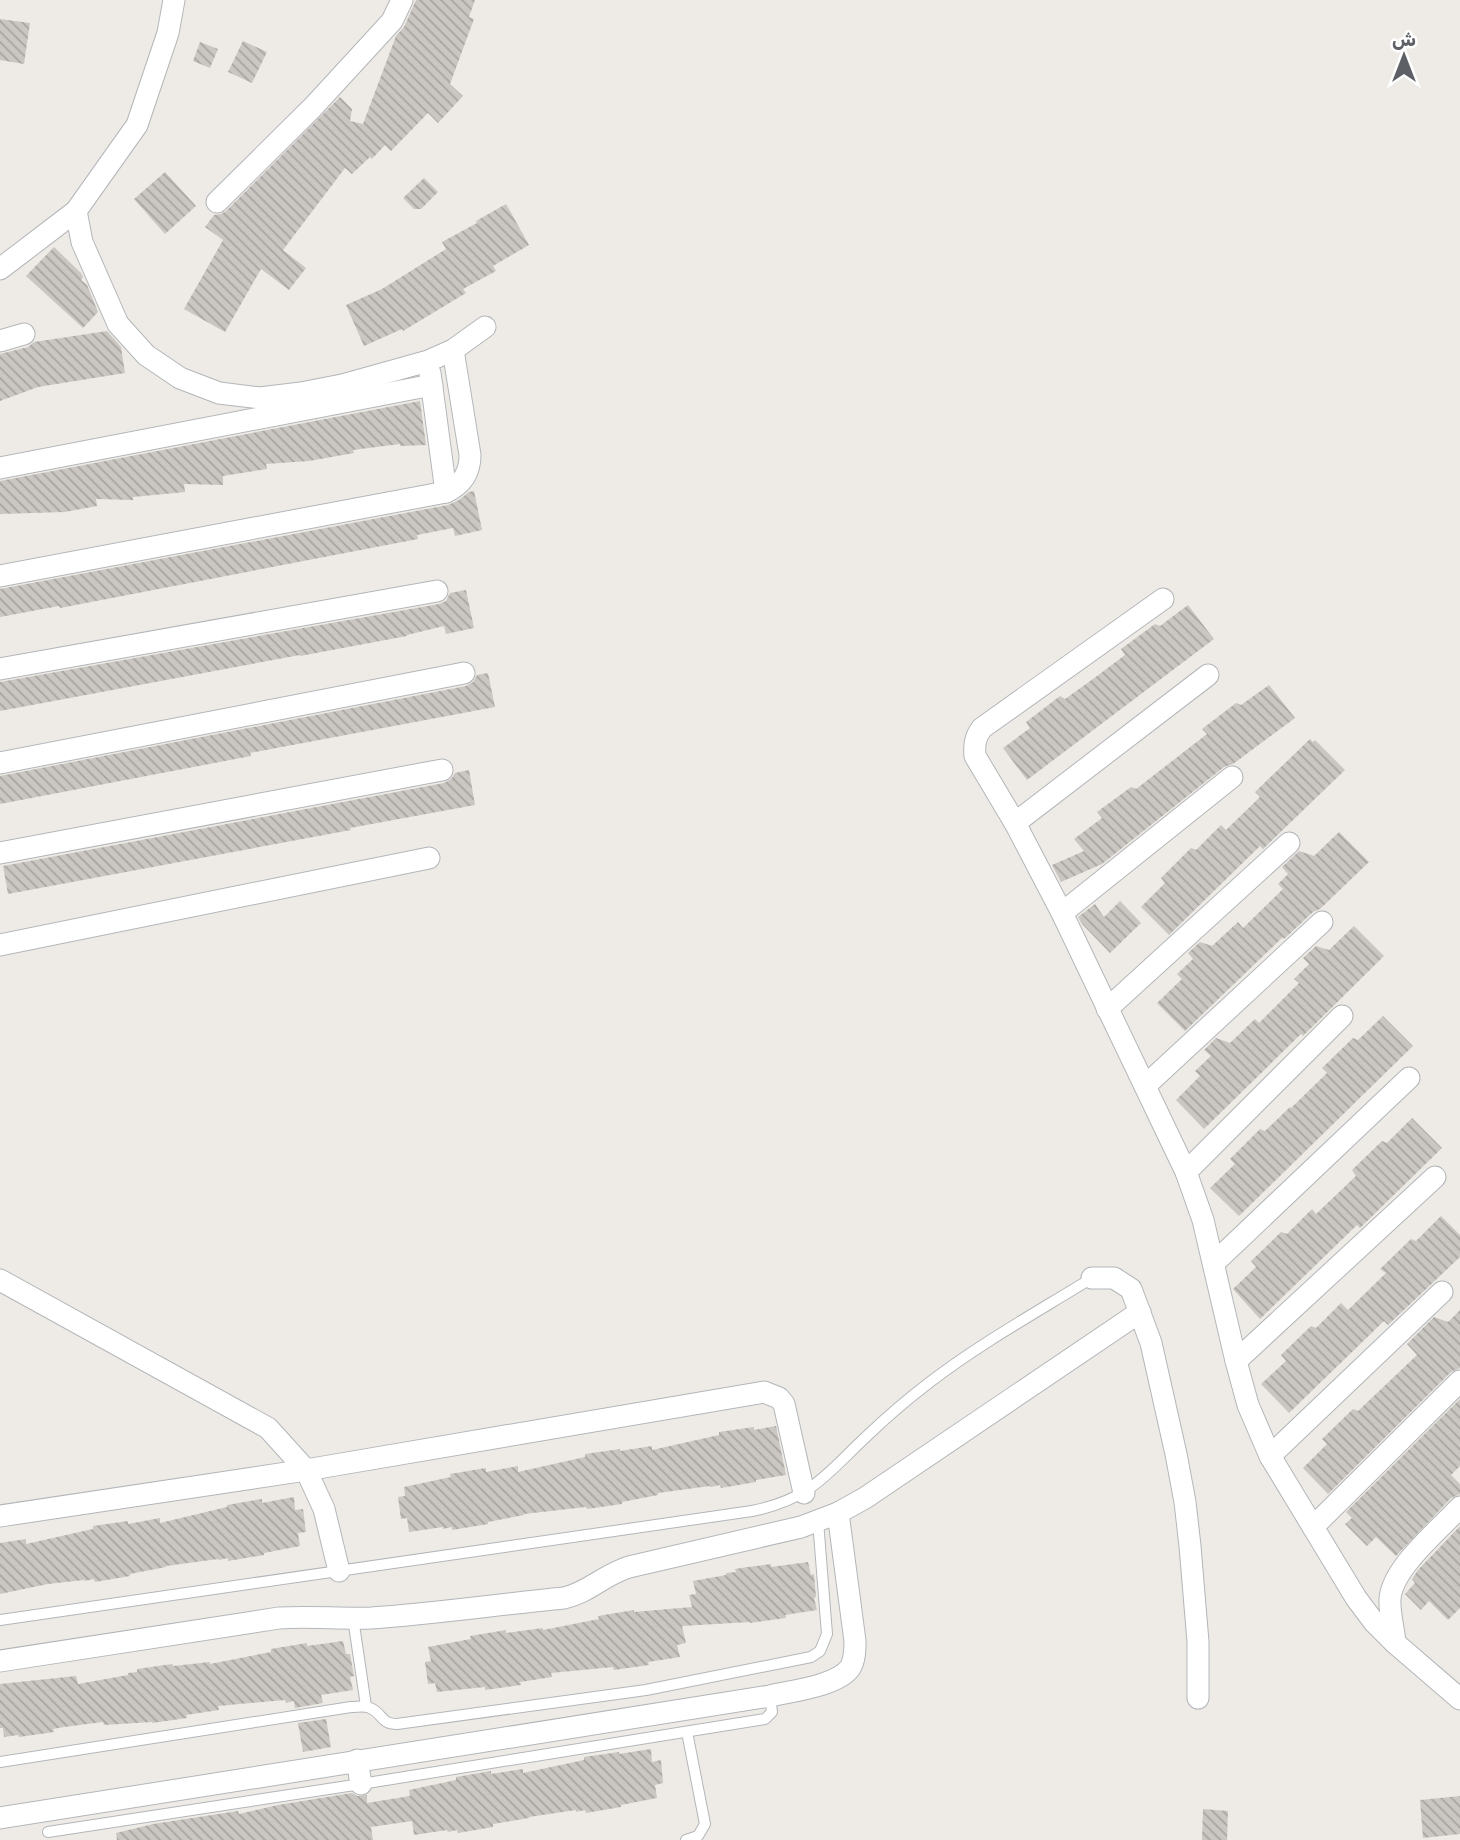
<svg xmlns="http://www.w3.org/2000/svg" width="1460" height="1840" viewBox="0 0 1460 1840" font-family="Rubik,'Noto Sans Arabic',sans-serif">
  <defs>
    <pattern id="building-back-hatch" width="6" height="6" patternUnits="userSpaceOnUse" patternTransform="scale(1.75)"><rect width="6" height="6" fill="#cac6c2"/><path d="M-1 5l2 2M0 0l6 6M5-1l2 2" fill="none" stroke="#a7a4a1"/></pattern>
  </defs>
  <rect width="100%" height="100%" fill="#eeebe6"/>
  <g fill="url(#building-back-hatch)">
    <polygon points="416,0 475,0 469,17 474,19 450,84 463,96 438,123 428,113 391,151 385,145 372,159 370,157 352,174 345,168 283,250 306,268 289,290 261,269 225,332 184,309 223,240 205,227 214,215 221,214 226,211 340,97 352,109 350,121 363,124 396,36 404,27"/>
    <polygon points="0,19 30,23 24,64 0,60"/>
    <polygon points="243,41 267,52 252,83 228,72"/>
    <polygon points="200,42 218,49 210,68 193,61"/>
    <polygon points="165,172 196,206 165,234 134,199"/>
    <polygon points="424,178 438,192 421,209 414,209 403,198"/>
    <polygon points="506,204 529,245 493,266 496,271 463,289 466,293 403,331 402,329 364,346 346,305 382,289 446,249 442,242 477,223 476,221"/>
    <polygon points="54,247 81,273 83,277 81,280 87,285 98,312 83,328 26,276"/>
    <polygon points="107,331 121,347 125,373 38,387 0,401 0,354 28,347 34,342"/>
    <polygon points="420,401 426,445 400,446 400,444 353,450 354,453 309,461 266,464 267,469 223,476 223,485 184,484 185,492 133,497 133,500 96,499 97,506 65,512 0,514 0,481"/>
    <polygon points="474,491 482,530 455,536 453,528 417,535 418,539 60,608 59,606 0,617 0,589 448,505 459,500 469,492"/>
    <polygon points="466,590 474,628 446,634 444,626 407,635 407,636 300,656 300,655 0,711 0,682 439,604 446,601 450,593"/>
    <polygon points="1188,605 1214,639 1027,780 1003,748 1030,728 1026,722 1060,696 1065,699 1093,679 1125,655 1121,649 1155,624 1160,626"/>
    <polygon points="488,673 495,707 250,753 251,756 0,804 0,776 466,686 473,682 477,675"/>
    <polygon points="1269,685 1295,718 1233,764 1224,767 1102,864 1061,882 1052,865 1084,851 1074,839 1102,818 1097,812 1131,787 1136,789 1207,734 1202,729 1236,703 1241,705"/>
    <polygon points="1310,739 1313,742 1315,740 1345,770 1263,849 1260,846 1169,935 1141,907 1165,883 1161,878 1191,848 1196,850 1221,825 1226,830 1260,797 1255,792"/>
    <polygon points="469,770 475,805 350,828 351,830 8,894 3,866 444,783 451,779 455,773"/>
    <polygon points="1339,832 1369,862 1320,909 1313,912 1284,939 1283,937 1185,1031 1157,1003 1182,979 1177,974 1193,959 1188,953 1200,942 1212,946 1238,922 1243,928 1283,889 1278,884 1288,874 1282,867 1299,851 1314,856"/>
    <polygon points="1120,901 1141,923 1110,953 1082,924 1078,917 1095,904 1104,917"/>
    <polygon points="1354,926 1384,956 1303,1036 1301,1034 1204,1129 1176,1100 1200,1076 1195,1071 1211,1056 1204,1050 1216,1038 1230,1043 1255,1019 1259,1023 1299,983 1294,979 1309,964 1303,958 1316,946 1329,950"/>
    <polygon points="1383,1016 1413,1046 1239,1216 1210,1188 1235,1164 1230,1159 1260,1129 1265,1131 1290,1107 1291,1108 1327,1073 1322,1068 1353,1038 1358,1040"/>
    <polygon points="1412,1118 1442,1148 1360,1228 1357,1225 1260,1319 1233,1289 1256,1267 1251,1261 1281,1232 1287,1234 1312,1209 1316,1214 1356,1176 1352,1170 1382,1141 1387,1143"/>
    <polygon points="1441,1216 1460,1235 1460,1257 1388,1325 1384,1321 1289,1413 1261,1384 1286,1361 1281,1355 1311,1326 1316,1328 1341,1303 1348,1310 1386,1273 1380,1269 1411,1239 1416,1241"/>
    <polygon points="1460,1310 1460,1368 1451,1372 1328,1494 1303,1468 1327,1444 1322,1439 1353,1409 1358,1411 1417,1355 1407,1344 1434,1317 1448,1322"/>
    <polygon points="1460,1399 1460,1466 1451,1475 1460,1484 1460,1494 1451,1498 1396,1556 1376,1537 1367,1546 1345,1524 1352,1518 1346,1512"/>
    <polygon points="776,1426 786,1475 756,1480 756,1482 721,1488 720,1485 711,1487 710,1486 658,1493 658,1495 622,1502 622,1504 587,1509 586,1507 524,1514 524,1515 488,1522 488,1524 452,1530 452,1527 443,1529 443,1527 409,1532 407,1518 401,1519 398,1497 405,1496 404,1487 451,1477 450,1474 486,1468 486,1472 518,1466 518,1472 585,1457 585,1454 620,1449 620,1451 652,1446 652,1450 719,1435 719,1432 754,1427 754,1430"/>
    <polygon points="294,1497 295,1510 303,1509 306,1532 298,1533 300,1546 264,1553 264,1555 228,1561 228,1558 219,1560 218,1559 166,1566 166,1567 130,1574 130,1576 95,1582 94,1579 85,1581 84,1580 48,1584 0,1594 0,1543 26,1539 26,1544 93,1529 93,1526 128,1521 128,1524 160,1518 160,1523 227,1507 227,1505 262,1499 262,1503"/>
    <polygon points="1460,1526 1460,1608 1448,1620 1429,1601 1421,1610 1405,1594 1415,1583 1412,1579 1418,1570"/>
    <polygon points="808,1562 811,1575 814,1574 816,1597 814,1598 817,1610 785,1615 786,1618 750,1623 750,1622 682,1626 686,1643 677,1645 680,1657 648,1662 649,1665 614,1670 613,1667 551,1673 552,1677 520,1682 521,1685 485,1690 485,1687 437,1692 435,1683 428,1684 425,1662 431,1661 428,1647 471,1639 470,1636 506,1630 506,1633 543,1628 543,1630 599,1619 598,1616 634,1610 634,1612 692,1607 689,1595 696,1594 693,1581 726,1575 726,1573 736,1572 735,1569 748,1567 771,1564 771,1567"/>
    <polygon points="343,1641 346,1654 350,1654 354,1676 350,1677 353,1690 321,1695 323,1703 295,1708 294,1701 286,1703 285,1700 218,1706 219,1710 186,1715 187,1718 152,1723 152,1722 104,1725 103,1722 64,1727 53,1729 54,1732 19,1737 18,1735 4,1737 3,1728 0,1728 0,1684 76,1676 78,1684 128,1675 128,1673 137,1672 137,1669 172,1664 173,1666 210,1662 210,1664 271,1652 271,1649 307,1643 307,1646"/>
    <polygon points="326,1719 331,1747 303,1752 298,1723"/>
    <polygon points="651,1749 652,1762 661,1760 663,1783 655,1785 657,1798 621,1805 621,1807 586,1813 585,1810 576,1812 576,1810 529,1817 529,1818 493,1824 493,1827 458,1833 457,1830 448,1832 447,1830 414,1835 412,1821 371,1827 373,1840 117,1840 116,1833 153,1824 238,1811 239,1814 278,1805 352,1793 357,1796 367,1795 367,1803 410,1796 409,1790 456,1780 456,1777 491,1771 491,1774 523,1769 523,1773 584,1760 584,1757 619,1752 619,1754"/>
    <polygon points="1460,1796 1460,1834 1423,1838 1420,1800"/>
    <polygon points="1203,1809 1228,1811 1227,1840 1202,1840"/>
  </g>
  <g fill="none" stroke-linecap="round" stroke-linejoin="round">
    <g stroke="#b3b6b9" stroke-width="12">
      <g id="service">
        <polyline points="353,1618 366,1706"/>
        <path d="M0 1620 752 1511C812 1499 827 1473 869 1434 889 1415 909 1398 930 1382 981 1343 1037 1312 1092 1278"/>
        <path d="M0 1762 351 1707C358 1707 364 1705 370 1708 383 1713 380 1724 397 1724L646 1690 811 1657 820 1651 827 1634 818 1521"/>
        <polyline points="48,1832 361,1784 765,1719 772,1712 770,1696"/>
        <polyline points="686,1840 698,1836 705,1824 687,1732"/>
      </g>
    </g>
    <g stroke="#b3b6b9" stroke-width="23">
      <g id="minor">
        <polyline points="217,202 313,107 392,21 402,0"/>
        <polyline points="76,211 82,242 118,324 146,355 180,378 219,393 260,398 301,393 342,385 428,361 453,350 485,327"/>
        <polyline points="0,269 76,211 137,125 168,33 174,0"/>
        <polyline points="0,341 24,334"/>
        <polyline points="430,373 446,492"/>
        <polyline points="0,468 432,385"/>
        <path d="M0 576 446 492C463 484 470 473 470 455L453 350"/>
        <path d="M1163 599 982 728C975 737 974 745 975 756L1015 823 1062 913 1186 1172 1203 1220 1236 1361 1248 1405 1270 1456 1356 1598 1374 1622 1395 1643 1460 1699"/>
        <polyline points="0,669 437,591"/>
        <polyline points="0,763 464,673"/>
        <polyline points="1015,823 1208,675"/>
        <polyline points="0,853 442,770"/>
        <polyline points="1062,913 1232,777"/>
        <polyline points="0,945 429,858"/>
        <polyline points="1107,1009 1289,843"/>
        <polyline points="1145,1086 1322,922"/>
        <polyline points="1186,1172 1342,1016"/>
        <polyline points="1214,1263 1409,1078"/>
        <polyline points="1092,1278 1114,1278 1131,1289 1151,1343 1176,1454 1185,1502 1190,1546 1198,1642 1198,1698"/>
        <polyline points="0,1280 268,1428 306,1470 324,1509 339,1571"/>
        <polyline points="1236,1361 1435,1177"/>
        <polyline points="1270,1456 1442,1292"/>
        <polyline points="0,1516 306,1470 764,1392 779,1398 784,1404 804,1493"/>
        <polyline points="1313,1527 1460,1381"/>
        <path d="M1395 1643C1394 1629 1389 1613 1390 1599 1392 1568 1439 1530 1460 1507"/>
        <path d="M0 1661 279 1618C310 1616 340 1619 371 1618 435 1614 499 1604 564 1598 588 1593 605 1574 629 1567L801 1527 838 1513 865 1498 1140 1312"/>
        <polyline points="357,1760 361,1784"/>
        <path d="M0 1818 770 1696C791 1691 837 1686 850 1668 855 1660 855 1650 855 1641L838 1513"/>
      </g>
    </g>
    <use href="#service" stroke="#fff" stroke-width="10"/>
    <use href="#minor" stroke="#fff" stroke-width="21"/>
  </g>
  <g transform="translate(1404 56)" stroke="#ffffff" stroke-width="5" paint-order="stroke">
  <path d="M0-5L12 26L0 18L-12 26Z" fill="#5d6165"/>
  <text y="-10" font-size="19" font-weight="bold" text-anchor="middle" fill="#5d6165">ش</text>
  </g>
</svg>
